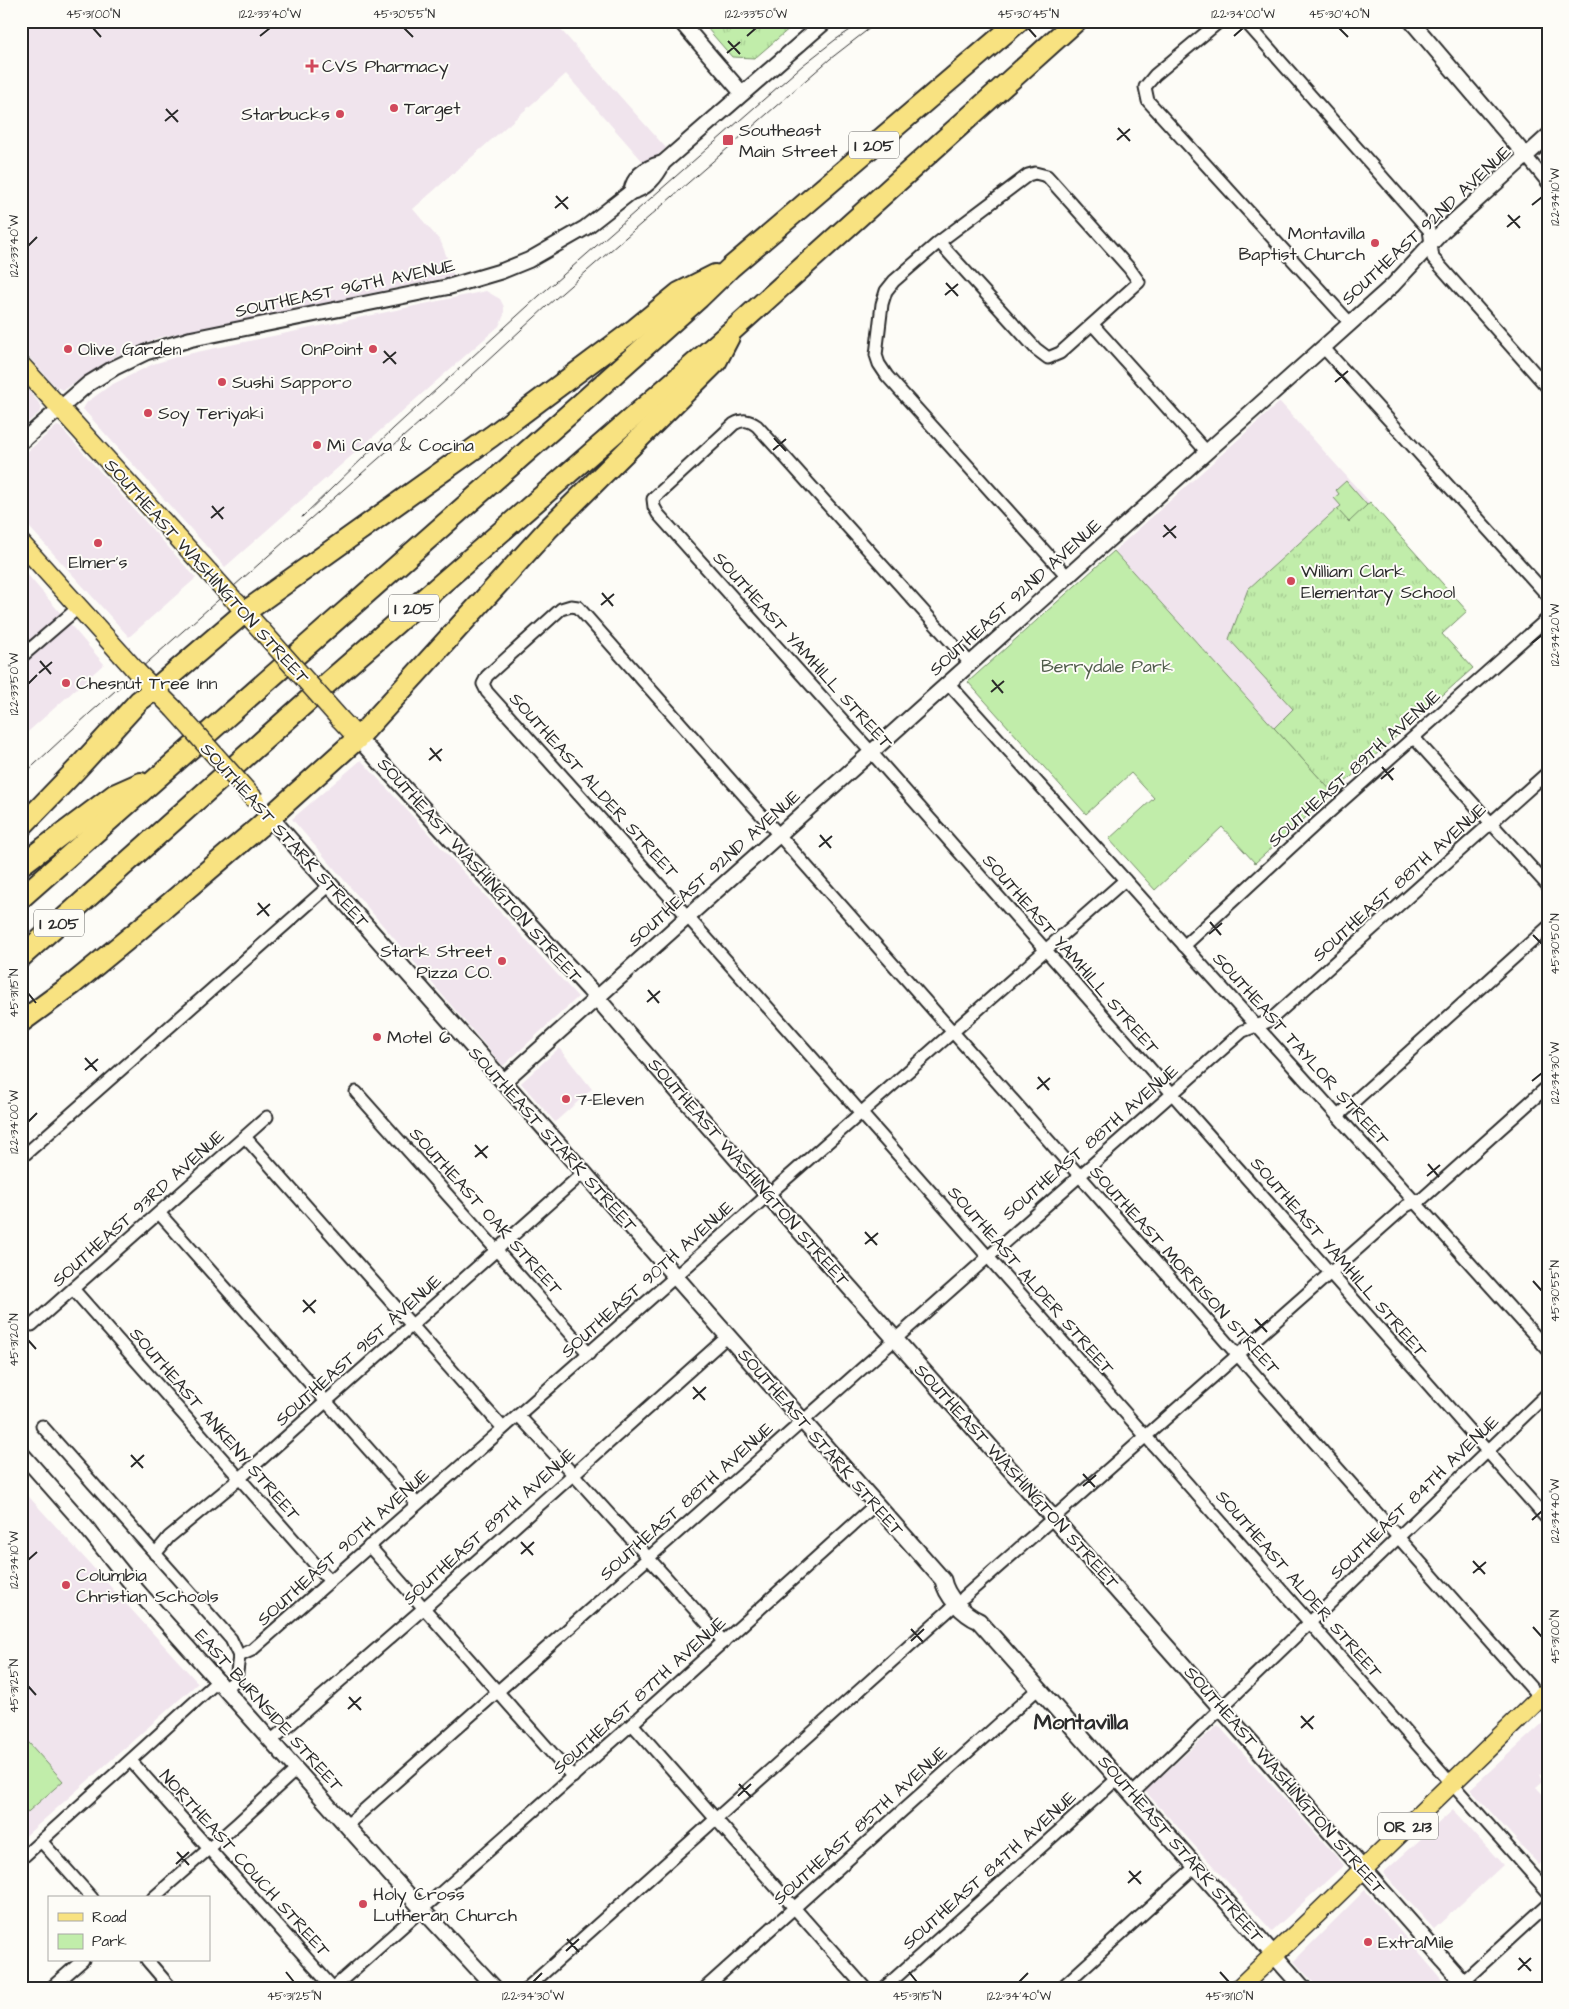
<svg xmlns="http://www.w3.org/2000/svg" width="1569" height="2009" viewBox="0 0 1569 2009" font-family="'Architects Daughter',sans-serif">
  <defs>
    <pattern id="grass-tufts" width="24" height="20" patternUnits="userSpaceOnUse" patternTransform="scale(1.25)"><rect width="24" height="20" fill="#c1edaa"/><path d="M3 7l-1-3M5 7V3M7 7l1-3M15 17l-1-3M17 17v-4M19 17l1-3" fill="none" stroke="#a6cb92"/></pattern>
  </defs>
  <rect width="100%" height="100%" fill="#fdfcf7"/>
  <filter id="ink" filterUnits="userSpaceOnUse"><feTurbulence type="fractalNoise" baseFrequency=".02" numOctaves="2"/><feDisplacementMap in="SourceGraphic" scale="10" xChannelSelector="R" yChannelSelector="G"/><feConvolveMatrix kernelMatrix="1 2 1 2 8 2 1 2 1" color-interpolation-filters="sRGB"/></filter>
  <g filter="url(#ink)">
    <g fill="#f0e4ed">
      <polygon points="21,21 553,21 666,148 646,165 566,74 413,209 441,242 454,276 157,338 118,355 63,390 56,387 21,348"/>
      <polygon points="486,291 500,299 504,307 504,315 499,326 225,567 83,409 87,402 111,385 153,364 183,355"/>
      <polygon points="21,382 40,404 42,408 40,412 21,428"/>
      <polygon points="1280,402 1467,611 1442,634 1473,668 1333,793 1114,551"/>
      <polygon points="57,426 60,427 196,578 129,637 21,518 21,457"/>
      <polygon points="21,567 104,664 21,738"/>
      <polygon points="361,760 578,997 503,1066 292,819"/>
      <polygon points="559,1048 592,1089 555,1122 521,1083"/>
      <polygon points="21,1488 198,1683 21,1840"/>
      <polygon points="1544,1722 1548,1727 1548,1768 1539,1775 1543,1781 1536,1787 1548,1800 1548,1857 1539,1865 1470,1789"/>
      <polygon points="1218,1725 1344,1865 1272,1931 1145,1791"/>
      <polygon points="1453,1810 1503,1865 1434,1929 1383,1873"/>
      <polygon points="1365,1890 1449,1988 1318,1988 1294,1961"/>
    </g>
    <g fill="url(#grass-tufts)" stroke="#768c6a">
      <polygon points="701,21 798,21 755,58 732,57"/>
      <polygon points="1370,502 1467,611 1442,634 1473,668 1333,793 1274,728 1293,709 1229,639 1248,589 1337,509 1349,521"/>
    </g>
    <g fill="#c1edaa" stroke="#768c6a">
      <polygon points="1346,481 1367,505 1349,522 1337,509 1341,506 1334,498 1339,494 1336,490"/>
      <polygon points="1114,551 1333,793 1255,863 1222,827 1155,890 1109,839 1154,798 1131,773 1086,814 968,682"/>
      <polygon points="21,1734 63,1781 21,1818"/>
    </g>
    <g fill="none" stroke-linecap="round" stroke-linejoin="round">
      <g stroke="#2b2b2b" stroke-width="15">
        <g id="minor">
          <polyline points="1220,21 1155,75 1145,87 1148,101 1350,323"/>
          <polyline points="1245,21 1429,230 1433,258 1548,388"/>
          <polyline points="1526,156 1548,183"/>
          <polyline points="939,242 1036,349 1048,358 1060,353 1139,282 1129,268 1047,176 1035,173 1028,175 939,242 894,281 886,291 882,304 876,355 879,364 887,376 1067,576"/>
          <polyline points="1093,325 1206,451"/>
          <polyline points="1323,347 1548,596"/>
          <polyline points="21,657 79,607"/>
          <path d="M970 663 757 426C749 420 743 419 734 424L653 499 654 507 658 514 871 752 1548 1520"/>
          <polyline points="948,683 1548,1350"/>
          <polyline points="1414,738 1548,886"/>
          <polyline points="1184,946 1316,824 1548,618"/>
          <polyline points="356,1092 589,1354"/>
          <polyline points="1338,1116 1548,927"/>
          <polyline points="245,1137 503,1428"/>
          <polyline points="21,1158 330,885"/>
          <polyline points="159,1213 417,1504"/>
          <polyline points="73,1289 330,1581"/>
          <polyline points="32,1325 267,1117"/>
          <polyline points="519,1416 573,1474 724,1642"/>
          <polyline points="42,1426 231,1639 239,1656"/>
          <polyline points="369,1546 573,1777"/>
          <polyline points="155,1554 169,1537 239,1479 583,1173"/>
          <polyline points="964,1597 1406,1206 1423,1198 1548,1086"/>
          <polyline points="239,1656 252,1650 1125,880"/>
          <polyline points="226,1688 236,1680 239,1656"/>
          <path d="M1548 1707 578 607 571 606 561 609 487 676 483 684 487 692C844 1089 1193 1493 1548 1892"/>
          <polyline points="632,1724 865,1988"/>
          <polyline points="272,1740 424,1608 728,1336"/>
          <polyline points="131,1761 333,1988 632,1724 876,1504"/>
          <polyline points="1132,1794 1548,1393"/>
          <polyline points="347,1825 1243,1031 1269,1021 1548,772"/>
          <polyline points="41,1841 92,1898"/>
          <polyline points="21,1859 219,1680"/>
          <polyline points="153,1898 238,1823 297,1769"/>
          <polyline points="147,1960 171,1988"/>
          <polyline points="51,1988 83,1960"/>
          <polyline points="527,1988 957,1603"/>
          <polyline points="705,1988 1039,1688"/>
          <polyline points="884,1988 1118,1778"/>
          <polyline points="1061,1988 1196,1866"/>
          <polyline points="1456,1988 1548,1904"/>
        </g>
      </g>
      <g stroke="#2b2b2b" stroke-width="18">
        <g id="tertiary">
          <polyline points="680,21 742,93"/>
          <polyline points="1411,21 1526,156"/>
          <path d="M631 192C634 175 647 167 663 163"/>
          <path d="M21 442 88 384 114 368 147 352 191 339 448 287 502 271 529 260 585 228 631 192C646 189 657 176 663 163L826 21"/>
          <polyline points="503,1082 1393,285 1443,231 1548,136"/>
          <polyline points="21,1453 81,1521 134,1587 393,1878 495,1988"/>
        </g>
      </g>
      <g stroke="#2b2b2b" stroke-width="19">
        <g id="secondary">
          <polyline points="358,738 589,989 775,1203 1468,1988"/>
          <path d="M270 817 943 1580C946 1596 963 1614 979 1621L1303 1988"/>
        </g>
      </g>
      <g stroke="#2b2b2b" stroke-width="21">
        <g id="primary">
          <polyline points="21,365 208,571"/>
          <polyline points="21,543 121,654"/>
          <polyline points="236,602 262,631"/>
          <polyline points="138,673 173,708"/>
          <polyline points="340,719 358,738"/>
          <polyline points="1239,1988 1317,1914 1548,1690"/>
        </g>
      </g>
      <g stroke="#2b2b2b" stroke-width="24">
        <g id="motorway">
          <polyline points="21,827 76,770 139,701 155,689 245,612 492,436 635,329 679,293 715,275"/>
          <polyline points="21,865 114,795 141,783"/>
          <polyline points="21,898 566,417 699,298 730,268 1019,21"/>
          <polyline points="21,957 331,680 734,329 1076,21"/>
          <polyline points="21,1022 73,984 134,934 259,827 358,738 548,529 716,362 729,337"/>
        </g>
      </g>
      <use href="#minor" stroke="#fdfcf7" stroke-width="11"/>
      <use href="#tertiary" stroke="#fdfcf7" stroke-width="14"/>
      <use href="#secondary" stroke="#fdfcf7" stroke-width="15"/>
      <use href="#primary" stroke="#f8e281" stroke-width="18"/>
      <use href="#motorway" stroke="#f8e281" stroke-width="20"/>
      <g stroke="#2b2b2b" stroke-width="1">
        <polyline points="302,517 394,428 539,296 803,65 835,40 864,21"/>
        <polyline points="21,777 90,713 445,400 547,306 830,59 879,21"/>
      </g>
      <g stroke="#2b2b2b" stroke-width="21" stroke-linecap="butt">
        <g id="primary-bridge">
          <polyline points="208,571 233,599"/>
          <polyline points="262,631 340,719"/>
          <polyline points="121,654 138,673"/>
          <polyline points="173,708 255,800"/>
        </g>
      </g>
      <use href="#primary-bridge" stroke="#f8e281" stroke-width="18"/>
    </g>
  </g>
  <path fill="none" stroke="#2b2b2b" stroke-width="2" d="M93 28 101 37M404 28 413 37M1028 28 1036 37M1339 28 1348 37M260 36 270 28M747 36 756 28M1234 36 1243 28M728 41 740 54M727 53 740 42M166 109 178 122M165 121 178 110M1118 128 1130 141M1117 140 1130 129M556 196 568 209M1532 205 1542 197M555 208 568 197M1508 215 1520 228M1507 227 1520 216M28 246 37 237M946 283 958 296M945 295 958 284M384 351 396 364M383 363 396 352M1336 370 1348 383M1335 382 1348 371M774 438 786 451M773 450 786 439M212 506 223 519M211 518 224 507M1164 525 1176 538M1163 537 1176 526M602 593 613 606M601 605 614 594M1532 643 1542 635M40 661 51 674M39 673 52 662M992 680 1003 693M28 684 37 675M991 692 1004 681M430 748 441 761M429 760 442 749M1382 767 1393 780M1381 779 1394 768M820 835 831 848M819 847 832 836M258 903 269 916M257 915 270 904M1210 922 1221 935M1209 934 1222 923M1533 935 1542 944M648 990 659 1003M28 993 36 1003M647 1002 660 991M85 1058 97 1071M85 1070 98 1059M1038 1077 1049 1090M1532 1081 1542 1073M1037 1089 1050 1078M28 1122 37 1113M475 1145 487 1158M475 1157 488 1146M1428 1164 1439 1177M1427 1176 1440 1165M865 1232 877 1245M865 1244 878 1233M1533 1281 1542 1291M303 1300 315 1313M303 1312 316 1300M1255 1319 1267 1332M1255 1331 1268 1320M28 1340 36 1349M693 1387 705 1400M693 1399 706 1387M131 1455 143 1468M131 1467 144 1455M1083 1474 1095 1487M1083 1486 1096 1475M1532 1520 1542 1511M521 1542 533 1555M521 1554 534 1542M28 1560 37 1552M1473 1561 1485 1574M1473 1573 1486 1562M1533 1627 1542 1637M911 1629 923 1642M911 1641 924 1629M28 1686 36 1695M349 1697 361 1710M348 1709 361 1697M1301 1716 1313 1729M1301 1728 1314 1716M739 1784 751 1797M738 1796 751 1784M177 1852 189 1865M176 1864 189 1852M1129 1871 1141 1884M1128 1883 1141 1871M567 1939 579 1952M566 1951 579 1939M1519 1958 1531 1971M1518 1970 1531 1958M286 1972 294 1982M909 1972 917 1982M1220 1972 1229 1982M533 1982 542 1973M1019 1982 1028 1973"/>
  <g fill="#d1495b" stroke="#fdfcf7" stroke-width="2">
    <path d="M309.5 58.5h5v5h5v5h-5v5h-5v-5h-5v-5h5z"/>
    <circle cx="394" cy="108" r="5"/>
    <circle cx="340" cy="114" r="5"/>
    <rect x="722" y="134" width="12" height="12" rx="2.5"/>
    <circle cx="1375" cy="243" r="5"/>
    <circle cx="68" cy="349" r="5"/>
    <circle cx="373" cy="349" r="5"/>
    <circle cx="222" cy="382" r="5"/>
    <circle cx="148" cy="413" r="5"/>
    <circle cx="317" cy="445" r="5"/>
    <circle cx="98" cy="543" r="5"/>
    <circle cx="1291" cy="581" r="5"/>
    <circle cx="66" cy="683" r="5"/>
    <circle cx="502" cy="961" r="5"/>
    <circle cx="377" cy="1037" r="5"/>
    <circle cx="566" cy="1099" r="5"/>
    <circle cx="66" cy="1585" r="5"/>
    <circle cx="363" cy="1904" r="5"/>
    <circle cx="1368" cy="1942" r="5"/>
  </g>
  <g text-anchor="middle" stroke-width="4" stroke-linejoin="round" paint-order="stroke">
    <g fill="#fdfcf7" stroke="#6a6a68" stroke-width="1">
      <rect x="849" y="131.5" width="50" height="27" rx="4"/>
      <rect x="389" y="594.5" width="50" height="27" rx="4"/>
      <rect x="34" y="909.5" width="50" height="27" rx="4"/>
      <rect x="1378" y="1812.5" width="60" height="27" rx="4"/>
    </g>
    <g font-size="16" font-weight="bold" fill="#2b2b2b">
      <text x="874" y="151">I 205</text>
      <text x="414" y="614">I 205</text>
      <text x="59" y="929">I 205</text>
      <text x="1408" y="1832">OR 213</text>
    </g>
    <g font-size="18" fill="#2b2b2b" stroke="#fdfcf7" text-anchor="start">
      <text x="322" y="72">CVS Pharmacy</text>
      <text x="404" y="114">Target</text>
      <text x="330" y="120" text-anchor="end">Starbucks</text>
      <text x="739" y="136">Southeast<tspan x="739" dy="21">Main Street</tspan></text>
      <text x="1365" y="239" text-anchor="end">Montavilla<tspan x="1365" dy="21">Baptist Church</tspan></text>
      <text x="78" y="355">Olive Garden</text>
      <text x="363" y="355" text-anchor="end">OnPoint</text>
      <text x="232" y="388">Sushi Sapporo</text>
      <text x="158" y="419">Soy Teriyaki</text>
      <text x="327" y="451">Mi Cava &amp; Cocina</text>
      <text x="98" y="568" text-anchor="middle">Elmer's</text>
      <text x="1301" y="577">William Clark<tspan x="1301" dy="21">Elementary School</tspan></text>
      <text x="76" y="689">Chesnut Tree Inn</text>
      <text x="492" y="957" text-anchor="end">Stark Street<tspan x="492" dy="21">Pizza CO.</tspan></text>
      <text x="387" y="1043">Motel 6</text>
      <text x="576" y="1105">7-Eleven</text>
      <text x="76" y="1581">Columbia<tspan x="76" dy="21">Christian Schools</tspan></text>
      <text x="373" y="1900">Holy Cross<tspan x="373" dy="21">Lutheran Church</tspan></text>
      <text x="1378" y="1948">ExtraMile</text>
    </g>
    <g font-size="18" fill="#2b2b2b" stroke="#fdfcf7">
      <text transform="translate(1426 225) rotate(-43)" y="6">SOUTHEAST 92ND AVENUE</text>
      <text transform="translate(345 288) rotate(-12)" y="6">SOUTHEAST 96TH AVENUE</text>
      <text transform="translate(207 571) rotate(48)" y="6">SOUTHEAST WASHINGTON STREET</text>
      <text transform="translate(1015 597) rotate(-42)" y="6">SOUTHEAST 92ND AVENUE</text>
      <text transform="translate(803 650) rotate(48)" y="6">SOUTHEAST YAMHILL STREET</text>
      <text transform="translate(1354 768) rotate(-42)" y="6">SOUTHEAST 89TH AVENUE</text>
      <text transform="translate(594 785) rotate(48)" y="6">SOUTHEAST ALDER STREET</text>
      <text transform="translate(285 835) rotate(48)" y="6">SOUTHEAST STARK STREET</text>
      <text transform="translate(714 868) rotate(-42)" y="6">SOUTHEAST 92ND AVENUE</text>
      <text transform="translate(480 870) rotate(48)" y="6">SOUTHEAST WASHINGTON STREET</text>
      <text transform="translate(1399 882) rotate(-42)" y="6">SOUTHEAST 88TH AVENUE</text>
      <text transform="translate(1071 954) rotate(49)" y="6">SOUTHEAST YAMHILL STREET</text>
      <text transform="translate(1301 1049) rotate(48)" y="6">SOUTHEAST TAYLOR STREET</text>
      <text transform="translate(553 1139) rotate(48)" y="6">SOUTHEAST STARK STREET</text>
      <text transform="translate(1090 1142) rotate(-41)" y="6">SOUTHEAST 88TH AVENUE</text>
      <text transform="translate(749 1172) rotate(49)" y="6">SOUTHEAST WASHINGTON STREET</text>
      <text transform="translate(138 1208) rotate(-42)" y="6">SOUTHEAST 93RD AVENUE</text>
      <text transform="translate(486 1211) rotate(48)" y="6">SOUTHEAST OAK STREET</text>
      <text transform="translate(1339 1257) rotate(49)" y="6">SOUTHEAST YAMHILL STREET</text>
      <text transform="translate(1185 1270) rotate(48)" y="6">SOUTHEAST MORRISON STREET</text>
      <text transform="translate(647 1279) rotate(-42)" y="6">SOUTHEAST 90TH AVENUE</text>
      <text transform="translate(1031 1280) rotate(49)" y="6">SOUTHEAST ALDER STREET</text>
      <text transform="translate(358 1350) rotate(-42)" y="6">SOUTHEAST 91ST AVENUE</text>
      <text transform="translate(215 1424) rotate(49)" y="6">SOUTHEAST ANKENY STREET</text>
      <text transform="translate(821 1442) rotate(49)" y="6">SOUTHEAST STARK STREET</text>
      <text transform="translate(1017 1476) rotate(48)" y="6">SOUTHEAST WASHINGTON STREET</text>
      <text transform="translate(1414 1497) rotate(-44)" y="6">SOUTHEAST 84TH AVENUE</text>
      <text transform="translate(686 1501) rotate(-42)" y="6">SOUTHEAST 88TH AVENUE</text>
      <text transform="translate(489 1526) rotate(-42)" y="6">SOUTHEAST 89TH AVENUE</text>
      <text transform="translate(343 1547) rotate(-42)" y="6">SOUTHEAST 90TH AVENUE</text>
      <text transform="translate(1299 1584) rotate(49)" y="6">SOUTHEAST ALDER STREET</text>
      <text transform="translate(639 1695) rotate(-42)" y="6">SOUTHEAST 87TH AVENUE</text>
      <text transform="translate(269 1710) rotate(48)" y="6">EAST BURNSIDE STREET</text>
      <text transform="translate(1285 1780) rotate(49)" y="6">SOUTHEAST WASHINGTON STREET</text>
      <text transform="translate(860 1825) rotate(-42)" y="6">SOUTHEAST 85TH AVENUE</text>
      <text transform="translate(1181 1849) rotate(49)" y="6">SOUTHEAST STARK STREET</text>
      <text transform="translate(245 1863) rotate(48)" y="6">NORTHEAST COUCH STREET</text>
      <text transform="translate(989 1870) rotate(-42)" y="6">SOUTHEAST 84TH AVENUE</text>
    </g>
    <g font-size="18" fill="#505c4b" stroke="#fdfcf7">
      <text x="1107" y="672">Berrydale Park</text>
    </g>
    <g font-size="22" font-weight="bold" fill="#2b2b2b" stroke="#fdfcf7">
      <text x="1081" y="1729">Montavilla</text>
    </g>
  </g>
  <rect width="1569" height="2009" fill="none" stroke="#fdfcf7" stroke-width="55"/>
  <rect x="48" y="1896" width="162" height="65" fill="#fdfcf7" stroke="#a9a8a5"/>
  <rect x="58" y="1913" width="25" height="8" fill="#f8e281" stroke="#a9a8a5"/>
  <text x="92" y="1922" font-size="15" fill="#2b2b2b">Road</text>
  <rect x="58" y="1934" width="25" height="15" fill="#c1edaa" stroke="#a9a8a5"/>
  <text x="92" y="1946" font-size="15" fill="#2b2b2b">Park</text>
  <rect x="28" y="28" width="1514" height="1954" fill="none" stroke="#2b2b2b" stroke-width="2"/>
  <g font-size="12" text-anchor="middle" fill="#2b2b2b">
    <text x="93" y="18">45°31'00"N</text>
    <text x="270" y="18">122°33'40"W</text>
    <text x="404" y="18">45°30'55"N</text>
    <text x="756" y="18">122°33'50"W</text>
    <text x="1028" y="18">45°30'45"N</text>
    <text x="1243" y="18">122°34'00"W</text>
    <text x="1339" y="18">45°30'40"N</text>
    <text transform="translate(1555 197) rotate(-90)" y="4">122°34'10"W</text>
    <text transform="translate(14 246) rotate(-90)" y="4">122°33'40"W</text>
    <text transform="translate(1555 635) rotate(-90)" y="4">122°34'20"W</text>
    <text transform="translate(14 684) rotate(-90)" y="4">122°33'50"W</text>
    <text transform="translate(1555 944) rotate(-90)" y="4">45°30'50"N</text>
    <text transform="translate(14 993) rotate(-90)" y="4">45°31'15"N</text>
    <text transform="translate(1555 1073) rotate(-90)" y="4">122°34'30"W</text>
    <text transform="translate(14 1122) rotate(-90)" y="4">122°34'00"W</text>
    <text transform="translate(1555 1291) rotate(-90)" y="4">45°30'55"N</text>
    <text transform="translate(14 1340) rotate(-90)" y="4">45°31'20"N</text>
    <text transform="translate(1555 1511) rotate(-90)" y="4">122°34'40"W</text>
    <text transform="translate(14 1560) rotate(-90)" y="4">122°34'10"W</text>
    <text transform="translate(1555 1637) rotate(-90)" y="4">45°31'00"N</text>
    <text transform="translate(14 1686) rotate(-90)" y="4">45°31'25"N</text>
    <text x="294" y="2000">45°31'25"N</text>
    <text x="533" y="2000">122°34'30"W</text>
    <text x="917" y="2000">45°31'15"N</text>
    <text x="1019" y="2000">122°34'40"W</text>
    <text x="1229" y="2000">45°31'10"N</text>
  </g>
</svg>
